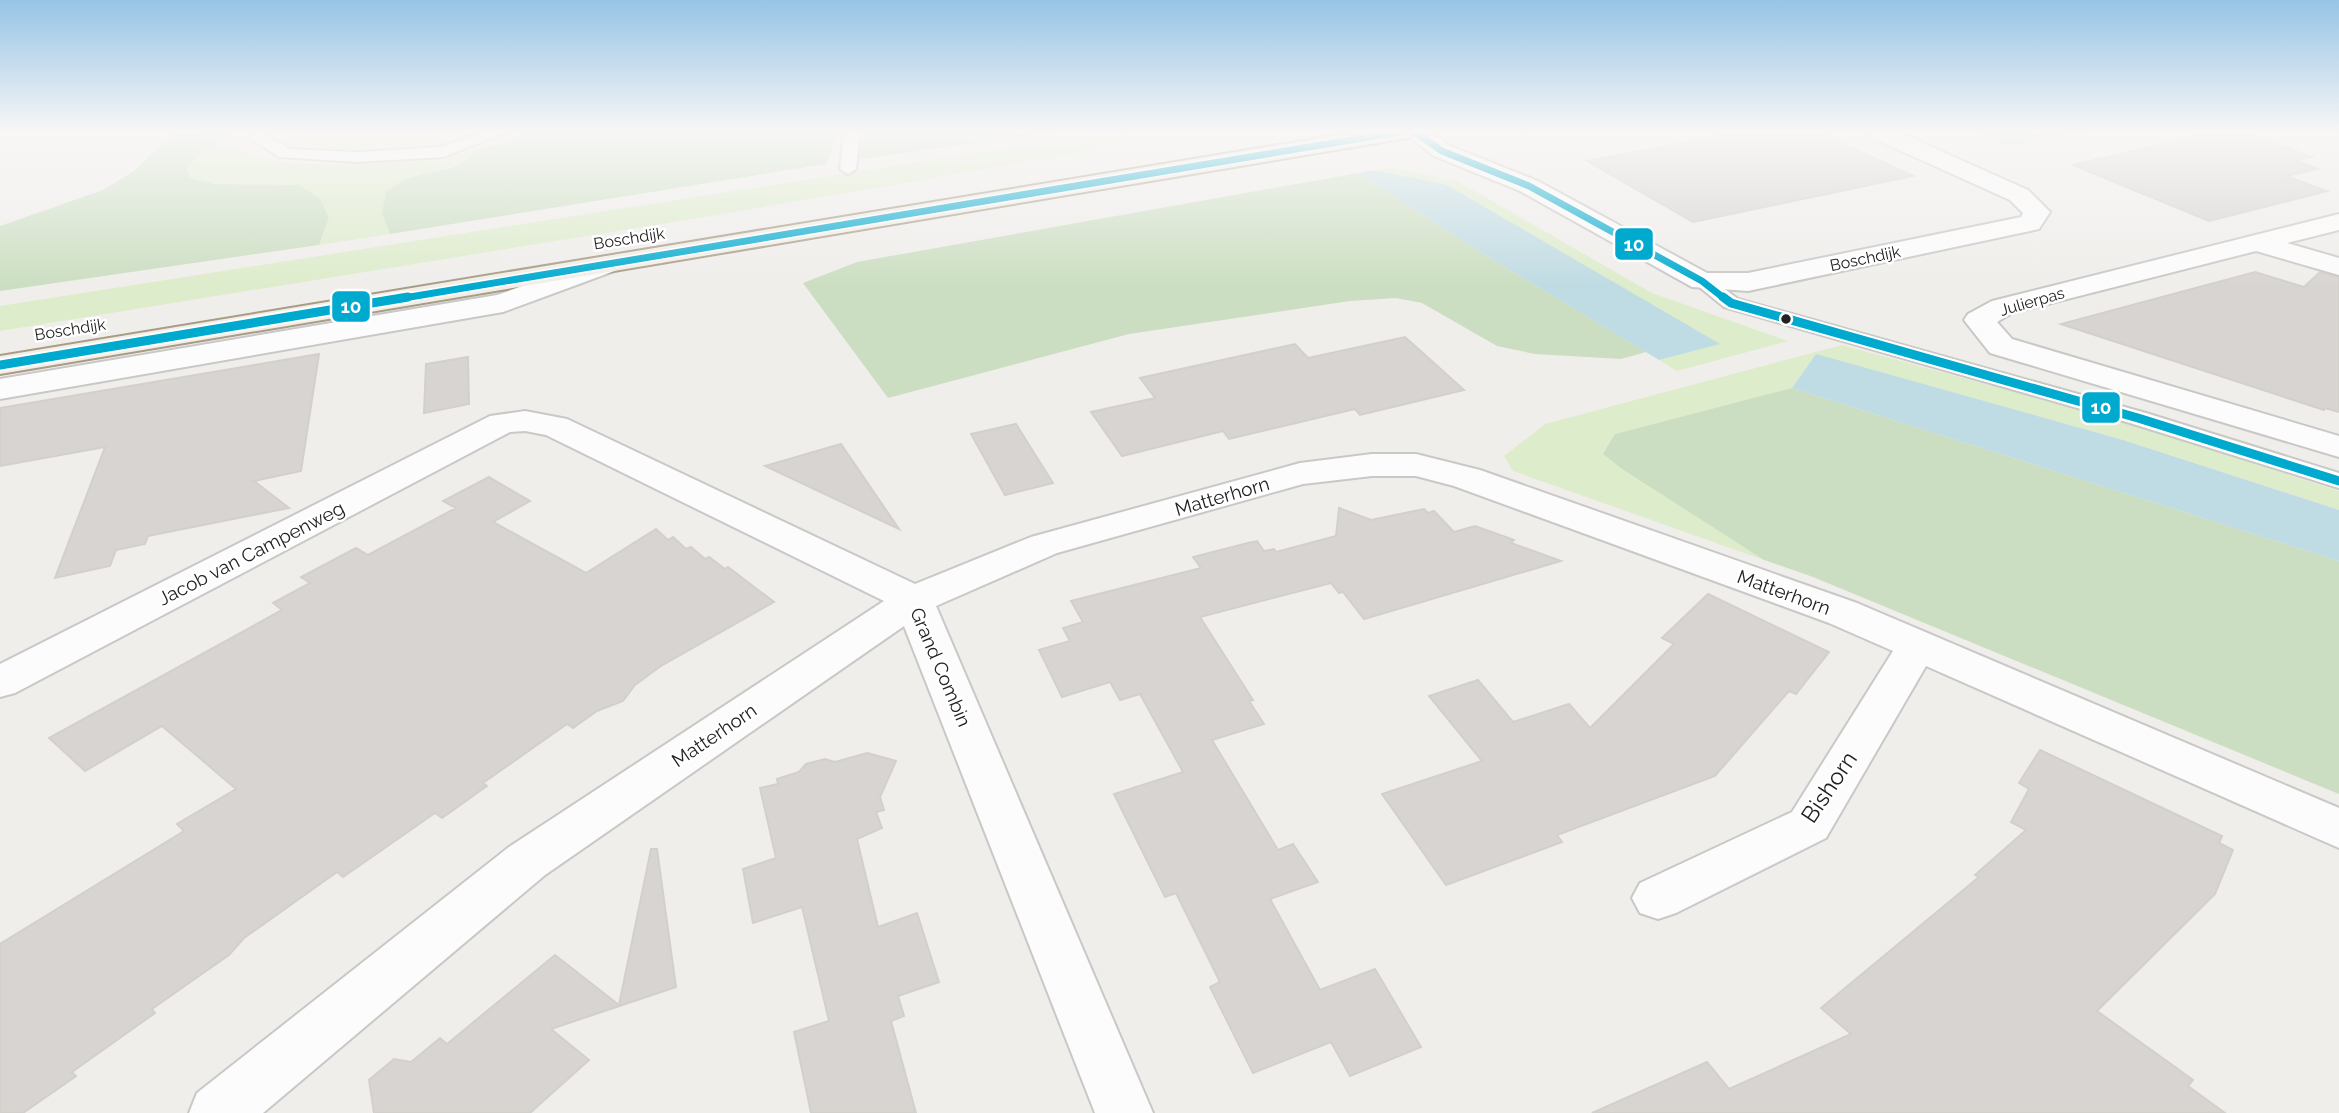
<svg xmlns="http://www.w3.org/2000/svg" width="2339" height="1113" viewBox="0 0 2339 1113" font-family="Raleway,sans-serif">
  <rect width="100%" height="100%" fill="#f0eeeb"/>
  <g fill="#ddeccb">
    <polygon points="272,131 493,131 446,143 347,150 305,146 279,140"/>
    <polygon points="1128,134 1136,139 1085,152 711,216 0,331 0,306 982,152"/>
    <path d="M226 140C259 180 426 162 475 150 468 165 450 165 437 172 418 183 400 201 382 214L390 234 319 245 329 218 299 185 214 184 190 178 187 169 199 155Z"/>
    <polygon points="1395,168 1459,182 1652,293 1788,341 1677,371 1659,360 1718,344 1447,185 1374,170"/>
    <polygon points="1842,345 2131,424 2339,491 2339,510 2123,440 1816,355 1792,388 1615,434 1625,471 1764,560 1513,471 1504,456 1545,424"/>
  </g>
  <g fill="#cbdec1">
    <polygon points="229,131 226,140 199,154 187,169 190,178 214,184 299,185 320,199 329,218 319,245 0,291 0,226 103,190 134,171 171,134"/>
    <path d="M529 131H840L826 164 390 234 382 214 386 192C394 187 402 180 410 178 430 171 465 171 475 150L509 141Z"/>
    <polygon points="867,131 1060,131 855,160"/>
    <polygon points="1973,131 2088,131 2008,146"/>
    <polygon points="1358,173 1492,259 1646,352 1621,359 1535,354 1497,346 1422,303 1396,298 1350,301 1129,334 888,398 803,283 857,262"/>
    <polygon points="1792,388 2339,561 2339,794 1813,577 1764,560 1625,471 1603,454 1615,434"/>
  </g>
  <g fill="#bfdbe3">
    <polygon points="1374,170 1447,185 1720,344 1659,360 1492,259 1358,173"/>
    <polygon points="1816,354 2123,440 2339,510 2339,561 1792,388"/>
  </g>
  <g fill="#d7d4d2" stroke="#d3d0cc" stroke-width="2">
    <polygon points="1746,131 1816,131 1913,176 1693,222 1587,161"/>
    <polygon points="2219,131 2241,131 2312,157 2296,160 2318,169 2286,176 2327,191 2209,221 2073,165"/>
    <polygon points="2255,272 2304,287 2320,272 2339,277 2339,412 2325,408 2324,410 2061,324"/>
    <polygon points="1405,337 1464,390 1360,415 1355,409 1229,439 1223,431 1122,456 1091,412 1155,398 1140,378 1295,344 1308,358"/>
    <polygon points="319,354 301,471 254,481 289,508 148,536 145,544 116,550 110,566 55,578 105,447 0,466 0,408"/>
    <polygon points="468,357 469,404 424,413 426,364"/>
    <polygon points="1016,424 1053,483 1005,495 971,434"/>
    <polygon points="841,444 899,529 765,466"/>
    <polygon points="489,477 530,501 493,522 586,573 656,529 668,540 673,537 686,549 691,547 705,559 709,557 725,569 728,567 774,602 661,666 635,685 623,701 597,711 573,728 567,724 483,783 487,786 442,818 435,813 343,877 337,872 244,938 229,955 152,1009 155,1013 72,1072 76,1076 23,1113 0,1113 0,944 184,831 177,824 236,789 162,726 85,771 49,738 282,610 273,603 310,583 301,577 356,548 368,555 456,508 443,501"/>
    <polygon points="1339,508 1371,520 1424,509 1428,513 1434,511 1454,532 1475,526 1514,540 1511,543 1561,561 1364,619 1343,592 1339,593 1331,583 1200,617 1253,700 1249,701 1264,724 1212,740 1278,850 1293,844 1318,882 1270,899 1320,990 1375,969 1421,1047 1350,1076 1331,1042 1253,1073 1210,987 1220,982 1176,893 1165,897 1114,794 1183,772 1140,694 1120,700 1110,682 1062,697 1039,650 1070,641 1063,628 1083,622 1071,601 1201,568 1193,557 1248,543 1257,541 1264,551 1274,549 1276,552 1336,536"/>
    <polygon points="1708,594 1829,652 1796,694 1789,691 1715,776 1557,835 1562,842 1446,885 1382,794 1482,761 1429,696 1478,680 1513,722 1569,704 1590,728 1674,644 1662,638"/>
    <polygon points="2040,750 2222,836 2219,843 2233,850 2215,894 2097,1011 2193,1080 2188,1086 2225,1113 1592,1113 1707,1062 1729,1089 1851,1034 1821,1008 1979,877 1975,875 2026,830 2011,822 2029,789 2019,783"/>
    <polygon points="867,753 896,761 880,797 884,810 876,812 882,828 857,839 878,927 917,913 939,982 898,996 904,1016 891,1021 916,1113 811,1113 794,1032 829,1021 802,907 753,923 743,869 776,858 760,788 778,784 777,779 799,772 806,764 825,759 835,762"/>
    <polygon points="651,849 657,849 676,987 551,1029 589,1060 530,1113 374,1113 369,1080 394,1059 411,1062 440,1038 447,1044 555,955 619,1005"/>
  </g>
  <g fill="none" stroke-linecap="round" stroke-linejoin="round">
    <g stroke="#c9c8c7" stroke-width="4">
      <g id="lane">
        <polygon points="250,131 266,131 267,135 289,149 358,152 441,147 486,131 510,131 443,157 358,162 279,157 253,140"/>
        <polygon points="844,131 860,131 856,169 848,174 840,169"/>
        <polygon points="1702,275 1709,277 1738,299 2146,413 2339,473 2339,488 2130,423 1724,307 1692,281"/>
      </g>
    </g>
    <g stroke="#c9c8c7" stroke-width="4">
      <g id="street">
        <polygon points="1402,131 1429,131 1450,146 1538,181 1707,273 1748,273 2021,217 2023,213 2010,200 1868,136 1865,131 1896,131 2028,190 2050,212 2039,229 2030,231 1748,291 1692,287 1520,191 1434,156"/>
        <polygon points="2339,214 2339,230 2287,243 2339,258 2339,275 2256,251 2012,313 1997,322 2012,339 2339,436 2339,457 1990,353 1964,320 1968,314 1992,301"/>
        <polygon points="607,256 617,258 621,264 617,270 503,312 0,399 0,379 497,295"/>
        <polygon points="525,411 567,419 915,584 1031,537 1300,463 1372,454 1416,454 1480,470 1857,603 2339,808 2339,848 1926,666 1826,838 1676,913 1658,919 1640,913 1632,898 1640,883 1792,812 1893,651 1829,623 1454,486 1416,476 1372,476 1303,484 1057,553 936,606 1153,1113 1095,1113 904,626 545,875 263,1113 189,1113 197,1093 509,847 884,601 546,435 525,431 510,432 15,693 0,697 0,664 490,416"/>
      </g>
    </g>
    <g stroke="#a79c86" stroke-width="4">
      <polygon id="primary" points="1363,131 1418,131 1415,136 1407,138 0,374 0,356"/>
    </g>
    <use href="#lane" fill="#fdfcfc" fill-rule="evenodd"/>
    <use href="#street" fill="#fdfcfc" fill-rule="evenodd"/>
    <use href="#primary" fill="#f3ede7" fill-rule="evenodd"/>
    <g stroke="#fff" stroke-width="10">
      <g id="bus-1-far1">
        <polyline points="1413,131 1442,151 1529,186 1702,281 1725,299"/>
        <polyline points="398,299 1405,131"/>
      </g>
    </g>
    <g stroke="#fff" stroke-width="13">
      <g id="bus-1">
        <polyline points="1723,297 1731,303 2138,418 2339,481"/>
        <polyline points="0,365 408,297"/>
      </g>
    </g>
    <use href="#bus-1-far1" stroke="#00a9ce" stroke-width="7"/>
    <use href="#bus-1" stroke="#00a9ce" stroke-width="9"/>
  </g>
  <linearGradient id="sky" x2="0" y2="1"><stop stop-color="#97c4e6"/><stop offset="0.46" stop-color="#f8f7f6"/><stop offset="1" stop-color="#f8f7f6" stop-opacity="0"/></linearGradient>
  <rect width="2339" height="287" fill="url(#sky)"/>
  <circle fill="#222" stroke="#fff" stroke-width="2.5" cx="1786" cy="319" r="6"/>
  <g text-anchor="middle" stroke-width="5" stroke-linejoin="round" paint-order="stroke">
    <g font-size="16" fill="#222" stroke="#fff">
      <text transform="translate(629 238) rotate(-9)" y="6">Boschdijk</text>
      <text transform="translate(1865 258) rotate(-12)" y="6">Boschdijk</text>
      <text transform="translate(2032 301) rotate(-16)" y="6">Julierpas</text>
      <text transform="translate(70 329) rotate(-9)" y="6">Boschdijk</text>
    </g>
    <g font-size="19" fill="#222" stroke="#fff">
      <text transform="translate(1222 496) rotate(-16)" y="7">Matterhorn</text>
      <text transform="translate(251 553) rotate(-27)" y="7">Jacob van Campenweg</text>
      <text transform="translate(1784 592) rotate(20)" y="7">Matterhorn</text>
      <text transform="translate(941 667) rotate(67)" y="7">Grand Combin</text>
      <text transform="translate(714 735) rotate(-34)" y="7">Matterhorn</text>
    </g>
    <g font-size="23" fill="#222" stroke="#fff">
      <text transform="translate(1829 787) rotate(-56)" y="8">Bishorn</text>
    </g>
  </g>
  <g stroke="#fff" stroke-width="2.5">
    <rect x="1614" y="227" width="40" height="34" rx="7" fill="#00a9ce"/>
    <rect x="331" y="290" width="40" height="33" rx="7" fill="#00a9ce"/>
    <rect x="2081" y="391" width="40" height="33" rx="7" fill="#00a9ce"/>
  </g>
  <g font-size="19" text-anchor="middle" font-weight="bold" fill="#fff">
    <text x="1634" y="251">10</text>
    <text x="351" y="313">10</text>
    <text x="2101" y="414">10</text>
  </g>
</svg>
